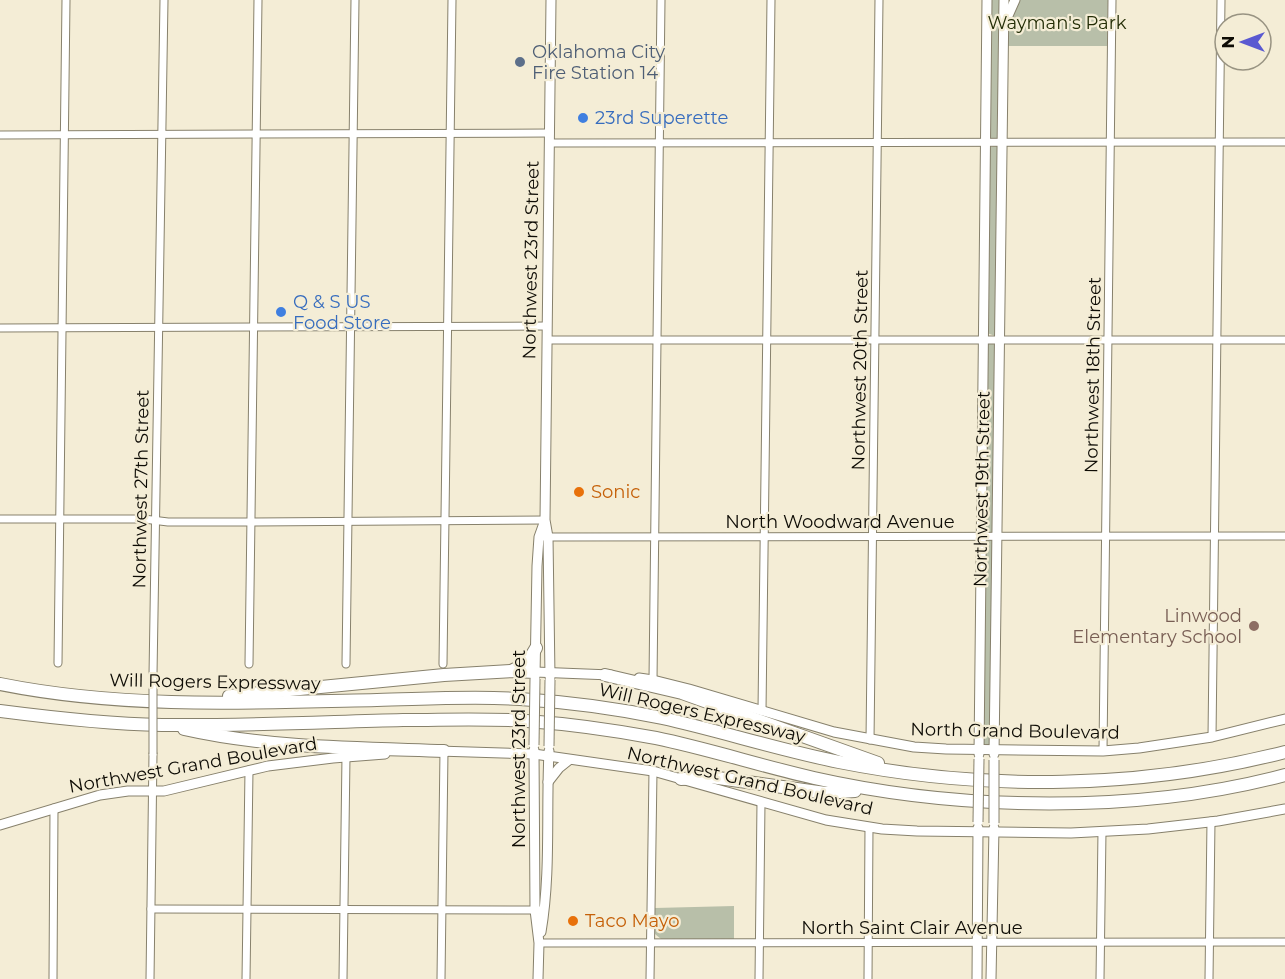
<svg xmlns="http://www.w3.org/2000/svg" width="1285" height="979" viewBox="0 0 1285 979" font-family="Montserrat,sans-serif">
  <rect width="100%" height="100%" fill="#f4edd6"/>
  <g fill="#b8bfa9">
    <polygon points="991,0 1001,0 998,139 991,139 989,136"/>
    <polygon points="1019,0 1108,0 1107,46 1007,46 1010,20"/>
    <polygon points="997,146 1000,149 998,333 995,336 987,333 988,149 991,147"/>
    <polygon points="989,343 996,344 993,533 984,531 986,346"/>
    <polygon points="987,540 993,540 989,745 983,744 984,543"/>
    <polygon points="734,906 734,940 661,939 655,934 655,908"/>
  </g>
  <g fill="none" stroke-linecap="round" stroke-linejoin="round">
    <g stroke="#87816c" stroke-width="9">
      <g id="street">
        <polyline points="0,135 550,133"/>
        <polyline points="549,143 1285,142"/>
        <polyline points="0,328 547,326"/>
        <polyline points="547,340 1285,340"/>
        <polyline points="0,519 144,519 168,522 251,522 545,520"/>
        <polyline points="544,537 1285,536"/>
        <polyline points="58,663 66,0"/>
        <polyline points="249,664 258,0"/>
        <polyline points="346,664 355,0"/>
        <polyline points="443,664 452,0"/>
        <polyline points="153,675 164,0"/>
        <polyline points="653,680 661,0"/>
        <polyline points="762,711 771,0"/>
        <polyline points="1212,737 1221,0"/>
        <polyline points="870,740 879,0"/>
        <polyline points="1103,751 1112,0"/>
        <polyline points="151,909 539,910"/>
        <polyline points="539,943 1285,942"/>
        <polyline points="53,979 54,808"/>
        <polyline points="150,979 153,754"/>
        <polyline points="246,979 249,770"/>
        <polyline points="343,979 346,756"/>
        <polyline points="441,979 444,751"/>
        <polyline points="650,979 653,771"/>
        <polyline points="759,979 761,802"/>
        <polyline points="868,979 869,827"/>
        <polyline points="1100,979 1102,831"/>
        <polyline points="1209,979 1211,821"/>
      </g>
    </g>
    <g stroke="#87816c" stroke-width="11">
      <g id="secondary">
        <polyline points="1007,18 1015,0"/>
        <polyline points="535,672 611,675"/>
        <polyline points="535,676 537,566 539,537 544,523"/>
        <polyline points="550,677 548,537 545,520 551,0"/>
        <polyline points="639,678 653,680 689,689 834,732 914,747 946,749 1103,751 1139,748 1212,737 1285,719"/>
        <polyline points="534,750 535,910 539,943 538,979"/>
        <polyline points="438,751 534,754 653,771 826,820 882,829 917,831 1071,833 1148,829 1218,821 1285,809"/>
        <polyline points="979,754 987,0"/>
        <polyline points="994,754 1004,0"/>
        <polyline points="548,782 559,768 569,760"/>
        <polyline points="0,825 100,795 128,791 164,791 268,766 333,758 385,754"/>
        <path d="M541 932C551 873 546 812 549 751"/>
        <polyline points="977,979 978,828"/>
        <polyline points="991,979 994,828"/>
      </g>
    </g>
    <g stroke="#87816c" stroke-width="14">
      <g id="highway">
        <polyline points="513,670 527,663 536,648"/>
        <polyline points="605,675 682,693 878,763"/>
        <path d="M0 684C124 709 251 703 377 700 424 699 472 696 520 699 568 702 615 708 662 718 721 731 779 750 839 762 985 791 1141 789 1285 752"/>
        <polyline points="229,696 444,675 512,671 535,672"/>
        <path d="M0 711C54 718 108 724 162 725 242 726 323 722 403 720 444 720 486 718 527 721 570 724 613 730 656 738 709 749 761 766 814 778 960 811 1139 814 1285 775"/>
        <path d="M184 729C268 748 357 748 444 751"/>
        <polyline points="681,779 711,777 825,793 855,791"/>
      </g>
    </g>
    <use href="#street" stroke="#fff" stroke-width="7"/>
    <use href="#secondary" stroke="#fff" stroke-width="9"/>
    <use href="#highway" stroke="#fff" stroke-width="12"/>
    <g stroke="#87816c" stroke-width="9" stroke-linecap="butt">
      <polyline id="street-bridge" points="153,754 153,675"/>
    </g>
    <g stroke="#87816c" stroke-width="11" stroke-linecap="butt">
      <g id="secondary-bridge">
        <polyline points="534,745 535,679"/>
        <polyline points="549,746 550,680"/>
        <polyline points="978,822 979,759"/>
        <polyline points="994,823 994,760"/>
      </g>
    </g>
    <use href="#street-bridge" stroke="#fff" stroke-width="7"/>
    <use href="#secondary-bridge" stroke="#fff" stroke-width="9"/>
  </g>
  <circle fill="#5c6f8a" stroke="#f4edd6" stroke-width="2" cx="520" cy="62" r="6"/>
  <g fill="#3f7fe0" stroke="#f4edd6" stroke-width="2">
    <circle cx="583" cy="118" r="6"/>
    <circle cx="281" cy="312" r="6"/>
  </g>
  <g fill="#e8710a" stroke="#f4edd6" stroke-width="2">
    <circle cx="579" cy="492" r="6"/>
    <circle cx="573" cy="921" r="6"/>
  </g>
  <circle fill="#8d6e63" stroke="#f4edd6" stroke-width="2" cx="1254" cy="626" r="6"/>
  <g text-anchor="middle" stroke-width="4.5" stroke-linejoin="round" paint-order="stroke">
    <g font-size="18" fill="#242e07" stroke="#f4edd6">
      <text x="1057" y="29">Wayman's Park</text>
    </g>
    <g font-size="18" fill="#4e5e75" stroke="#f4edd6" text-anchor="start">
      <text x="532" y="58">Oklahoma City<tspan x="532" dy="21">Fire Station 14</tspan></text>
    </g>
    <g font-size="18" fill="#366cbe" stroke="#f4edd6" text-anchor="start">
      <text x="595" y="124">23rd Superette</text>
      <text x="293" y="308">Q &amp; S US<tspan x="293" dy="21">Food Store</tspan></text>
    </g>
    <g font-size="18" fill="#0e0c05" stroke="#f4edd6">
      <text transform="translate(531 260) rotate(-89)" y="6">Northwest 23rd Street</text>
      <text transform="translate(860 370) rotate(-89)" y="6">Northwest 20th Street</text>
      <text transform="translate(1093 375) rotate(-89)" y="6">Northwest 18th Street</text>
      <text transform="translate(141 489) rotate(-89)" y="6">Northwest 27th Street</text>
      <text transform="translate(982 489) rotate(-89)" y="6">Northwest 19th Street</text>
      <text x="840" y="528">North Woodward Avenue</text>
      <text transform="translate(215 682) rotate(1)" y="6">Will Rogers Expressway</text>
      <text transform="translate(702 713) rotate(13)" y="6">Will Rogers Expressway</text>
      <text transform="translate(1015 731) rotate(1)" y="6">North Grand Boulevard</text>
      <text transform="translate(519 749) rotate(-90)" y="6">Northwest 23rd Street</text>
      <text transform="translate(193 765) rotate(-10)" y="6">Northwest Grand Boulevard</text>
      <text transform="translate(750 781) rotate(13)" y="6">Northwest Grand Boulevard</text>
      <text x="912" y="934">North Saint Clair Avenue</text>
    </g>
    <g font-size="18" fill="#c56008" stroke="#f4edd6" text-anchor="start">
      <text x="591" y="498">Sonic</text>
      <text x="585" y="927">Taco Mayo</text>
    </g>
    <g font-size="18" fill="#785e54" stroke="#f4edd6" text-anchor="end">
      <text x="1242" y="622">Linwood<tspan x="1242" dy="21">Elementary School</tspan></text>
    </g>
  </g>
  <g transform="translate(1243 42) rotate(270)"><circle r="28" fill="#f4edd6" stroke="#989382" stroke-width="1.5"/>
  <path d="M0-4.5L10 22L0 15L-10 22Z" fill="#5a59d1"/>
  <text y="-9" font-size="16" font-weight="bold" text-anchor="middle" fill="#0e0c05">N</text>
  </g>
</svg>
